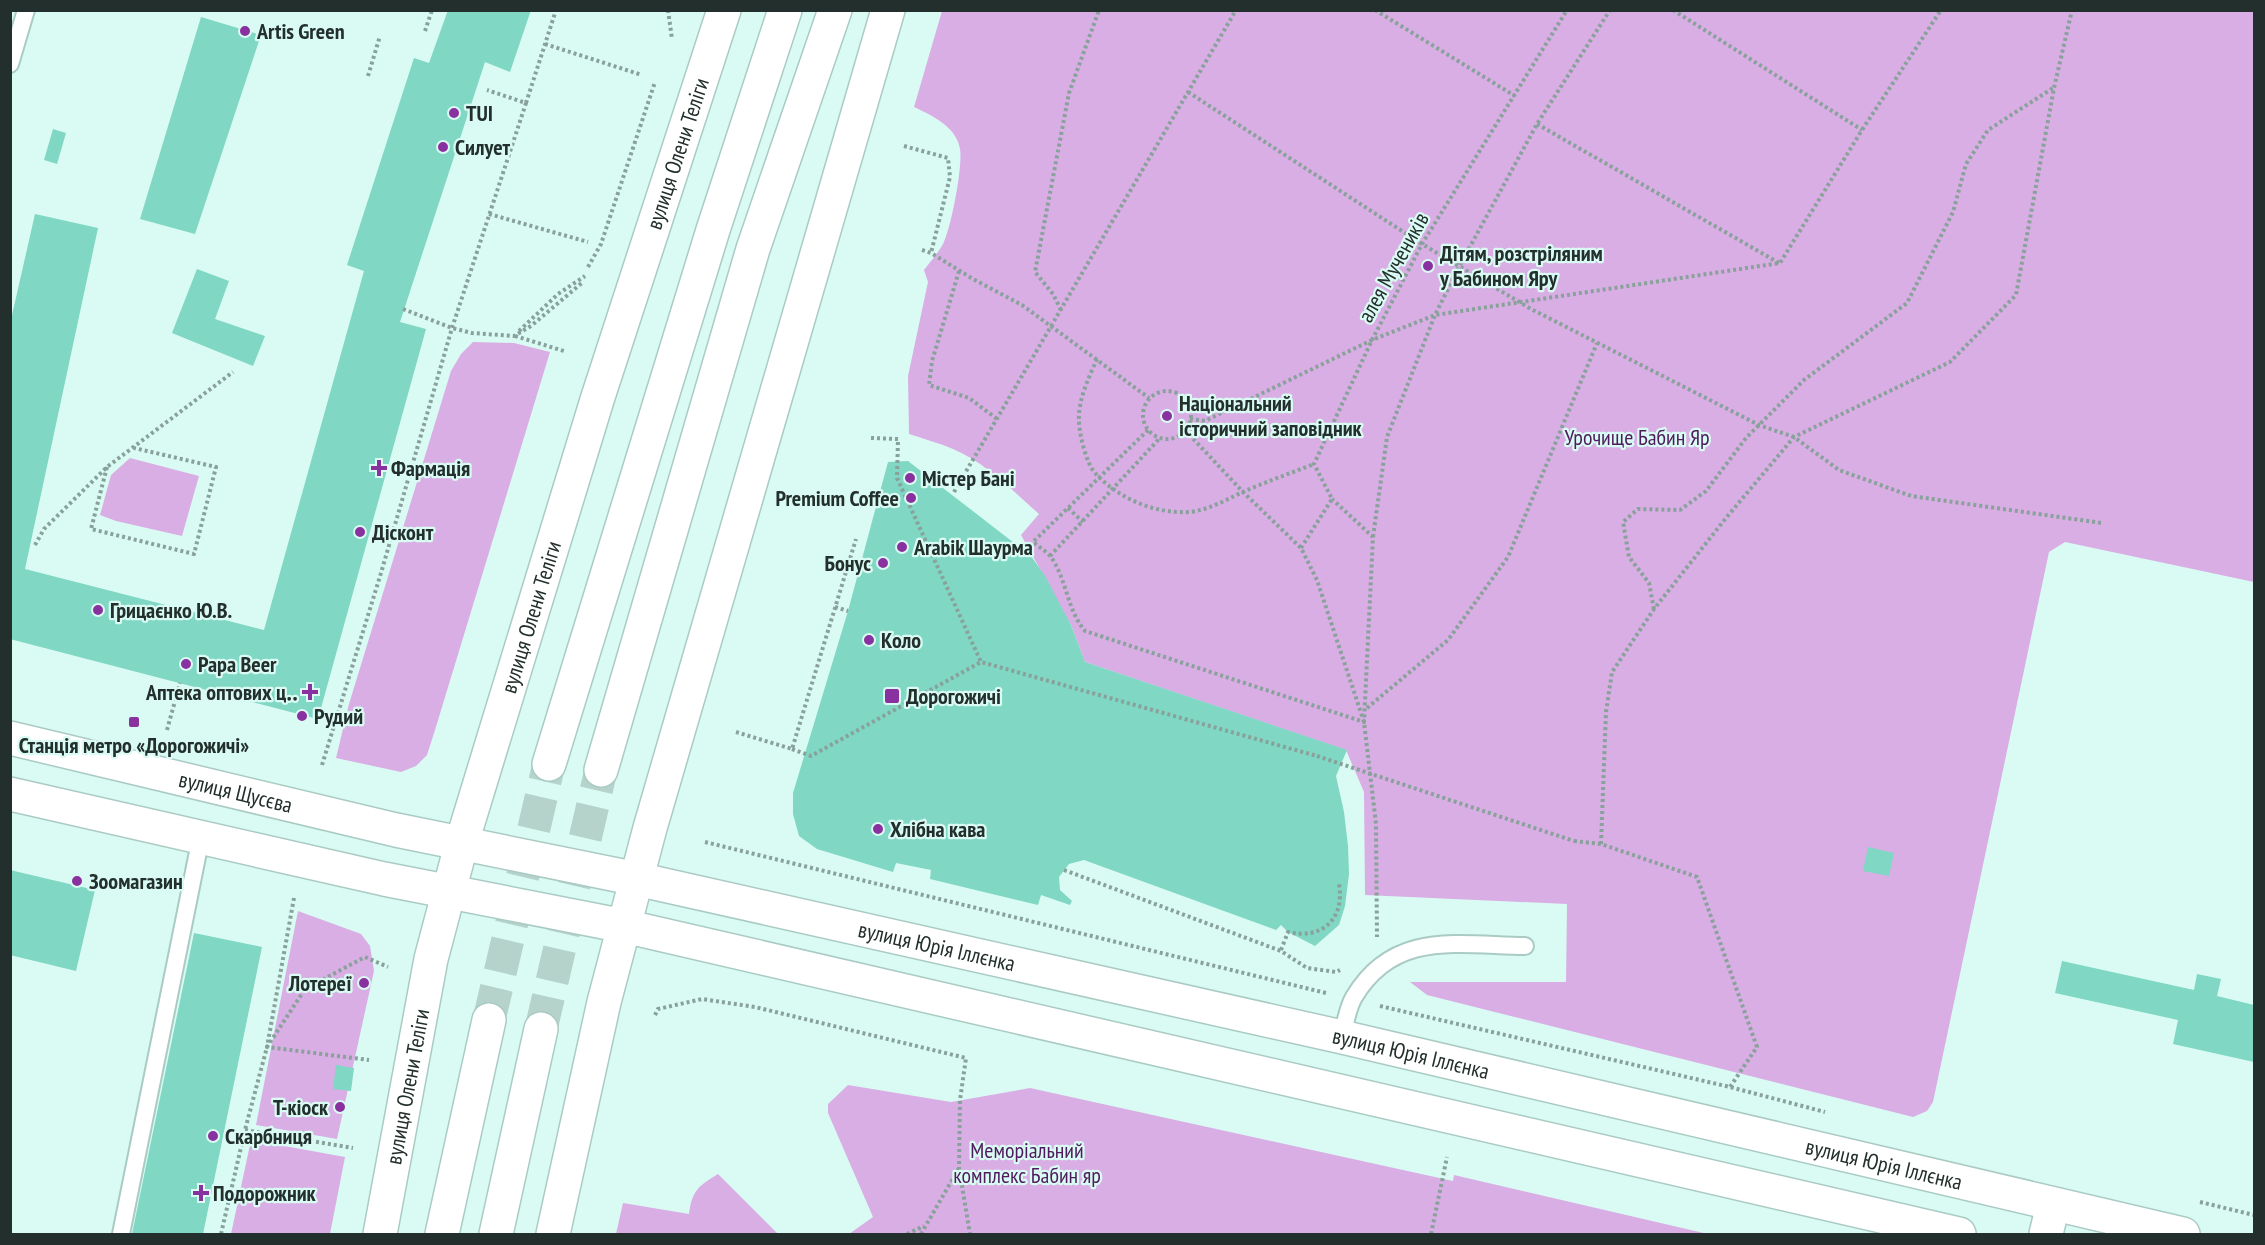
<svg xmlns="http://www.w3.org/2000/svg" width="2265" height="1245" viewBox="0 0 2265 1245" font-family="'PT Sans Narrow',sans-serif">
  <rect width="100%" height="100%" fill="#dafbf3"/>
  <g fill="#d9aee4">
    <path d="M942 11H2254V582L2065 542 2049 552 1933 1102 1927 1111 1913 1117 1427 995 1410 982H1566L1567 904 1365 895 1364 792 1346 750 1085 662 1071 625 1021 535 1039 514C1013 491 986 463 953 449 939 443 924 439 909 434L908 376 928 282 924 270C930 262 938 253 943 244 951 228 963 166 960 149 957 127 931 115 914 107Z"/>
    <polygon points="473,342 514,343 550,352 435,730 427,755 416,766 401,772 336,758 349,704 451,371 461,354"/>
    <polygon points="130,458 199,476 182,536 116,521 100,515 111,475"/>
    <polygon points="298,911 361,934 370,946 374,971 337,1139 256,1125"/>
    <polygon points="848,1085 951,1102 1030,1088 1453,1181 1454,1175 1708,1234 849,1234 873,1217 828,1113 828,1104"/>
    <polygon points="251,1140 345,1157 330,1234 231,1234"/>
    <path d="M718 1174 778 1234H616L623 1203 689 1214C692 1191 698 1186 718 1174Z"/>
  </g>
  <g fill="#7fd7c4">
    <polygon points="448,10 531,10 510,72 485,62 400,322 426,329 318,719 10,639 10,324 35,214 98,228 25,569 264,630 364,271 347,265 414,58 429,63"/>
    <polygon points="201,17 261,35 195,234 140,219"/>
    <polygon points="53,129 66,133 57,164 44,160"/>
    <polygon points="197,269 229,281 215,319 265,336 253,366 172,333"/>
    <polygon points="908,461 1031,556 1045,576 1071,625 1085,662 1347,750 1336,776 1344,812 1348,846 1349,874 1345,906 1339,925 1315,946 1288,932 1281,925 1276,930 1084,860 1069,864 1059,877 1060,890 1072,901 1070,905 1041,895 1038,905 930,879 931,870 896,863 893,872 817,849 799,836 793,814 793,793 848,611 888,462"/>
    <polygon points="1868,847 1894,853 1889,876 1863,871"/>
    <polygon points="10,870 95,890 76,971 10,955"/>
    <polygon points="194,933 262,947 203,1234 132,1234"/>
    <polygon points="2062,961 2194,990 2197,974 2221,979 2217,996 2254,1005 2254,1062 2173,1044 2178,1020 2055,993"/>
    <polygon points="336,1065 354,1068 351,1091 333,1089"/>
  </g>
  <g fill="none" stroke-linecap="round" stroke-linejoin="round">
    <g stroke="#b5d2cb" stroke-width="33" stroke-dasharray="33 16" stroke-linecap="butt">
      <polyline points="489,1020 549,764"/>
      <polyline points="541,1029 601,770"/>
    </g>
    <g stroke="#aacbc3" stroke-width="20">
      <g id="service">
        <polyline points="10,64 26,10"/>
        <path d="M1342 1037C1345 1025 1347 1009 1354 997 1394 930 1457 945 1525 946"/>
        <polyline points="121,1234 201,837"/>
      </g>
    </g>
    <g stroke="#aacbc3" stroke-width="36">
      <polyline id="minor" points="2046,1234 2053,1205"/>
    </g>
    <g stroke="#aacbc3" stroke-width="36">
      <g id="secondary">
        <path id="s1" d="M10 738 396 830 637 879 1342 1037 2183 1234"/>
        <polyline points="10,794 384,879 624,926 1959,1234"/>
        <path id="s2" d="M380 1234 431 959 462 842 597 400 724 10"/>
        <polyline points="553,1234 604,1002 650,828 888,10"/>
      </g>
    </g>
    <g stroke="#aacbc3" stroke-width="36">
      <g id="primary">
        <polyline points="549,764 713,230 785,10"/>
        <polyline points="601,770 753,249 835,10"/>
        <polyline points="442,1234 489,1020"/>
        <polyline points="496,1234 541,1029"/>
      </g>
    </g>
    <g stroke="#89a19b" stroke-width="4" stroke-dasharray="3 3" stroke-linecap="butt">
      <polyline points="668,10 672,39"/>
      <polyline points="1375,10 1515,96"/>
      <polyline points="1673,10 1862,130"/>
      <polyline points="425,31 432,10"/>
      <polyline points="545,44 642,75"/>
      <polyline points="368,76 380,36"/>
      <polyline points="1188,92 1422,244 1531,309 1759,425 1794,437 1839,470 1911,496 2102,523"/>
      <polyline points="526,103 556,10"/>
      <polyline points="1537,124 1779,263"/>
      <polyline points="904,146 948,158 950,177 931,253"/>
      <polyline points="489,214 588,242"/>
      <polyline points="922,250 931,253 973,279 1022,305 1149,398"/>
      <polyline points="588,267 601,244 655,82"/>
      <polyline points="959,271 932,361 929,385 969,398 997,419"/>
      <polyline points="403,309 452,328 472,333 514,336 531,326 583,282"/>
      <polyline points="1061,310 1053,294 1035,272 1069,93 1099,10"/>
      <polyline points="519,331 558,294 585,276"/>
      <polyline points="515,336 564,351"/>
      <path d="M1097 359C1089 377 1078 400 1079 420 1079 433 1086 463 1095 473 1118 498 1154 514 1189 512 1210 510 1227 499 1245 491 1268 481 1291 473 1314 464"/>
      <circle cx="1167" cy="415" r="24"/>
      <polyline points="1190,419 1205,421 1372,340 1435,315 1780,263 1862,130 1941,10"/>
      <path d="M1148 430 1033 542C1039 547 1046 551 1051 557 1067 580 1067 610 1085 631L1364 722 1373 537 1332 499"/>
      <polyline points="1185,430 1243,492 1301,548 1317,580 1364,722 1376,824 1377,937"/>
      <polyline points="871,438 898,439 897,478 981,662"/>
      <polyline points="107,467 91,529 194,554 216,467 134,448"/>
      <polyline points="954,492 1236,10"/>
      <polyline points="1068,508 1083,522"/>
      <polyline points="1373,537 1387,437 1435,315 1460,265 1537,124 1610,10"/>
      <polyline points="35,545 44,529 107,467 233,372"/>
      <polyline points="1301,548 1332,499 1314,464 1372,340 1422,244 1567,10"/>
      <polyline points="1050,556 1160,438"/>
      <polyline points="835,607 848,611"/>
      <polyline points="1654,609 1649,583 1629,557 1623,522 1638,509 1680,510 1706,491 1746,438 1804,380 1907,303 1953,212 1966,164 1988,130 2053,88"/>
      <polyline points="1367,708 1448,640 1508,557 1597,343"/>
      <polyline points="167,730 180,683"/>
      <polyline points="736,732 792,749 856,539"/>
      <polyline points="792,749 811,756 981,662 1317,756"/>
      <polyline points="322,765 381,573 452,328 526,103 487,90"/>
      <polyline points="1574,841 1601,844 1697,877 1757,1047 1730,1087"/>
      <polyline points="705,842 1326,993"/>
      <polyline points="1601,844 1606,712 1612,672 1654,609 1726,518 1794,437 1950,362 2016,295 2054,88 2072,10"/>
      <polyline points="1064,870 1281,951 1307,968 1336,972 1340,970"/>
      <polyline points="294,898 267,1047 369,1060"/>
      <path d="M1281 950 1288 932C1322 940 1345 919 1339 884"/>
      <polyline points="1380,1006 1730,1087 1825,1112"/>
      <polyline points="655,1015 658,1009 702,999 755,1007 966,1058 960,1100 959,1168 970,1234"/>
      <polyline points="245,1130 353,1148"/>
      <polyline points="2200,1202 2254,1215"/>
      <polyline points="221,1234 245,1130 267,1047 305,989 365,957 388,967"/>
      <polyline points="907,1234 924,1226"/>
      <polyline points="921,1234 959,1168"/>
      <polyline points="1431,1234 1447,1157"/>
    </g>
    <use href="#service" stroke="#fff" stroke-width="16"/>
    <use href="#minor" stroke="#fff" stroke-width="33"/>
    <use href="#secondary" stroke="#fff" stroke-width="33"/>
    <use href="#primary" stroke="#fff" stroke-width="33"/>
    <polyline stroke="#89a19b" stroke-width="4" stroke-dasharray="3 3" stroke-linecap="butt" points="1317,756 1574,841"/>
  </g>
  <g fill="#89319e" stroke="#dafbf3" stroke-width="2">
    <circle cx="245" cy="31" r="6"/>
    <circle cx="454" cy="113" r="6"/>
    <circle cx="443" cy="147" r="6"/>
    <circle cx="1428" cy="266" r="6"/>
    <circle cx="1167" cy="416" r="6"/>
    <path d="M376 459h6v6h6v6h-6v6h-6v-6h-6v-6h6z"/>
    <circle cx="910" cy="478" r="6"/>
    <circle cx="911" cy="498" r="6"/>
    <circle cx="360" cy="532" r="6"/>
    <circle cx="902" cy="547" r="6"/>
    <circle cx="883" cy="563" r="6"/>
    <circle cx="98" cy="610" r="6"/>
    <circle cx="869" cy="640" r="6"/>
    <circle cx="186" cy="664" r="6"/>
    <path d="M307 683h6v6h6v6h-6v6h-6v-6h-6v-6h6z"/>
    <rect x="884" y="688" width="16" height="16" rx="3"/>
    <circle cx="302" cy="716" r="6"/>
    <rect x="128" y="716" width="12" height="12" rx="3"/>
    <circle cx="878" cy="829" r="6"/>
    <circle cx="77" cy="881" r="6"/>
    <circle cx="364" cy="983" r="6"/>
    <circle cx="340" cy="1107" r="6"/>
    <circle cx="213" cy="1136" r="6"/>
    <path d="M198 1184h6v6h6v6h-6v6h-6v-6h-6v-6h6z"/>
  </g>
  <g text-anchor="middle" stroke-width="4.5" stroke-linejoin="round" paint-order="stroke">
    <g font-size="22" font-weight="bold" fill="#222f2c" stroke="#dafbf3" text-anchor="start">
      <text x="257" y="39">Artis Green</text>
      <text x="466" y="121">TUI</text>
      <text x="455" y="155">Силует</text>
      <text x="1440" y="261">Дітям, розстріляним<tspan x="1440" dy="25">у Бабином Яру</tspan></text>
      <text x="1179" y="411">Національний<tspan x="1179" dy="25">історичний заповідник</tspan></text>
      <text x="391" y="476">Фармація</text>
      <text x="922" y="486">Містер Бані</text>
      <text x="899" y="506" text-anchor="end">Premium Coffee</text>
      <text x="372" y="540">Дісконт</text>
      <text x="914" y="555">Arabik Шаурма</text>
      <text x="871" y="571" text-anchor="end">Бонус</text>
      <text x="110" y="618">Грицаєнко Ю.В.</text>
      <text x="881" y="648">Коло</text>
      <text x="198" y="672">Papa Beer</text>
      <text x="298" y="700" text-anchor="end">Аптека оптових ц‥</text>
      <text x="906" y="704">Дорогожичі</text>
      <text x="314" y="724">Рудий</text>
      <text x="134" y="753" text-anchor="middle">Станція метро «Дорогожичі»</text>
      <text x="890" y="837">Хлібна кава</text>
      <text x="89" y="889">Зоомагазин</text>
      <text x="352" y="991" text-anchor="end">Лотереї</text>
      <text x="328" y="1115" text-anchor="end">Т-кіоск</text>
      <text x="225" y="1144">Скарбниця</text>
      <text x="213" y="1201">Подорожник</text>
    </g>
    <g font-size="22" fill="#222f2c" stroke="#dafbf3">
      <text dy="8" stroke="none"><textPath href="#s2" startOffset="1122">вулиця Олени Теліги</textPath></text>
      <text transform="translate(1393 267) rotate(-61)" y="8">алея Мучеників</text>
      <text dy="8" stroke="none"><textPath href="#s2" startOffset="636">вулиця Олени Теліги</textPath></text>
      <text dy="8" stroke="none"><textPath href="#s1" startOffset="232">вулиця Щусєва</textPath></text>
      <text dy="8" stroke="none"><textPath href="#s1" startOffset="950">вулиця Юрія Іллєнка</textPath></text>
      <text dy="8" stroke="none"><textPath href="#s1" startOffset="1436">вулиця Юрія Іллєнка</textPath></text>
      <text dy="8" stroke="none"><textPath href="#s2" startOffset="150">вулиця Олени Теліги</textPath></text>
      <text dy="8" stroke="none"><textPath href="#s1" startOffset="1922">вулиця Юрія Іллєнка</textPath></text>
    </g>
    <g font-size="22" fill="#4f1b5c" stroke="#dafbf3">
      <text x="1637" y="445">Урочище Бабин Яр</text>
      <text x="1027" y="1158">Меморіальний<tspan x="1027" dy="25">комплекс Бабин яр</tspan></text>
    </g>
  </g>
  <rect width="2265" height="1245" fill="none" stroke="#222f2c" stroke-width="24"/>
</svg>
